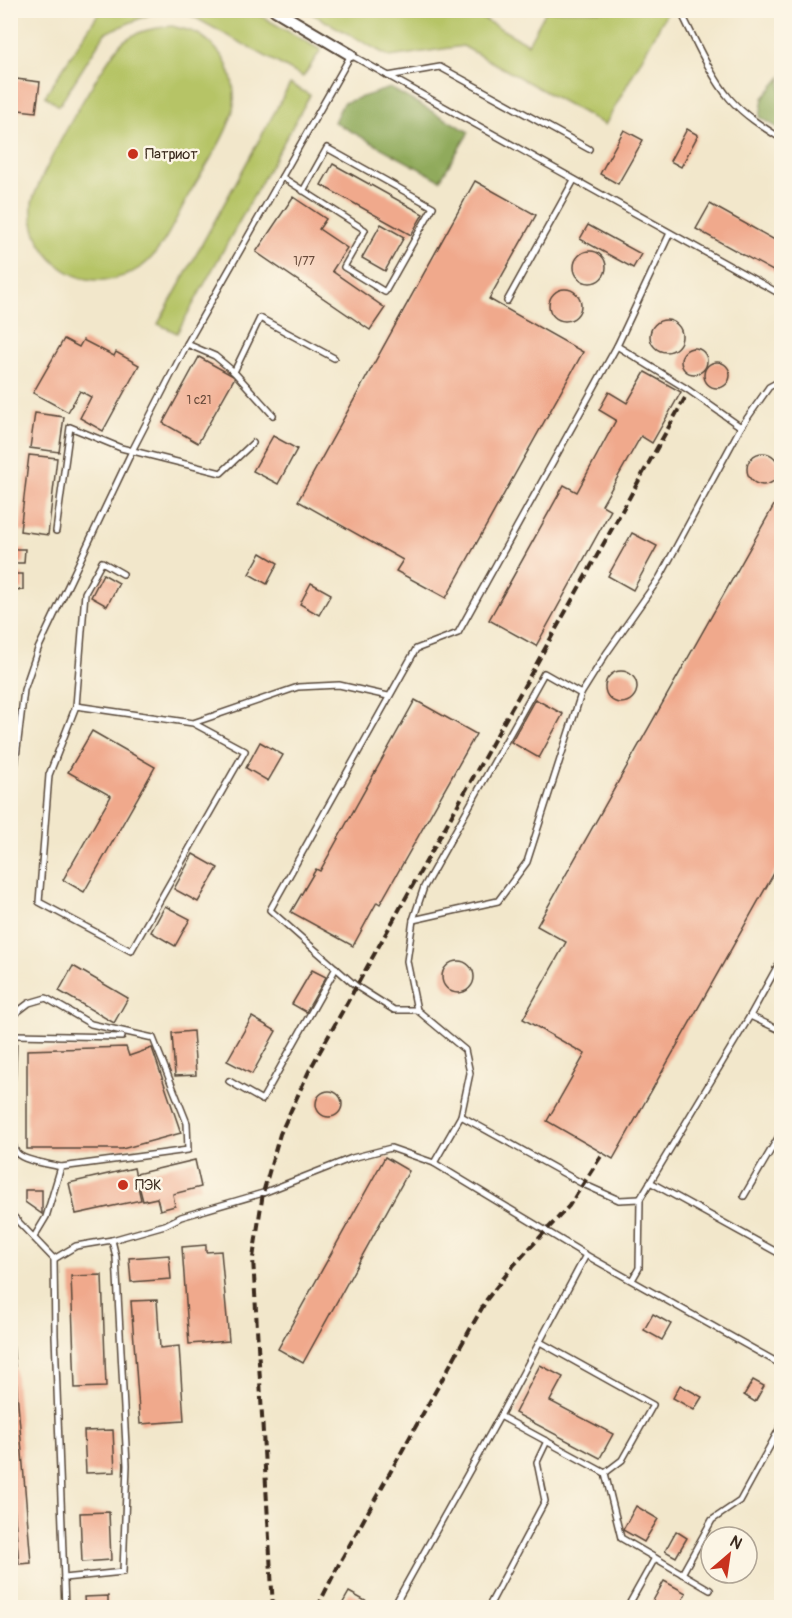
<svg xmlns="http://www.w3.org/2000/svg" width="792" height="1618" viewBox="0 0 792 1618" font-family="Pangolin,sans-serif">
  <rect width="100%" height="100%" fill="#fcf5e5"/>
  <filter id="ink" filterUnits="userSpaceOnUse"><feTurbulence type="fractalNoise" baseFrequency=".0167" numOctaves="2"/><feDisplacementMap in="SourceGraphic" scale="12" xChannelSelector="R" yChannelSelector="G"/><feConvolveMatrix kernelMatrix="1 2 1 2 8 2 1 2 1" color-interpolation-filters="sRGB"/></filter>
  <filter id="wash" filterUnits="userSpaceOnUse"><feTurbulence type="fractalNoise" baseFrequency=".008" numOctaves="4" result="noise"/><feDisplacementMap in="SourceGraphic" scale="24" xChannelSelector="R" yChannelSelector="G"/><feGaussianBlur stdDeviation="1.35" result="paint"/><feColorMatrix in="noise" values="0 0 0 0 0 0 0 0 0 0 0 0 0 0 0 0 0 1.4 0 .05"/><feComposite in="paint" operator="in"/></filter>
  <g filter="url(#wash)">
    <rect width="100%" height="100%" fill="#f2e7cb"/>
    <g fill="#b6c466" stroke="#787742" stroke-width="1.5">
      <polygon points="100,11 158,11 105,33 59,106 45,96"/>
      <polygon points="183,11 252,11 321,50 303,77"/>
      <polygon points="307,11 469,11 528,44 546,11 668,11 605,125 463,46 390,57"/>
      <path d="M172 26C181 29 191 30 198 34 209 40 221 53 226 63 232 76 235 89 234 103 233 128 201 173 188 196 177 217 161 254 141 267 115 285 81 285 57 264 40 249 30 228 32 204 34 183 108 51 125 40 140 30 155 28 172 26Z"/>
      <polygon points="290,84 310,95 177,333 158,324"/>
    </g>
    <g fill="#90aa5b" stroke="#666a3c" stroke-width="1.5">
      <polygon points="781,77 781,130 760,117 763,98"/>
      <polygon points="390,88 469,132 440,180 334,122 343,103"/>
    </g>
    <g id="blocks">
      <g fill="#f0a98c">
        <polygon points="16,79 40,82 36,112 19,110 13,145 10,144 10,90 13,85 15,85"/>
        <polygon points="687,129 698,135 681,167 670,161"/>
        <polygon points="624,130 643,140 618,184 600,174"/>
        <polygon points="333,164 423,214 411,235 321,185"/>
        <polygon points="475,181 536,215 489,299 583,352 446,598 396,571 403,560 298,501"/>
        <polygon points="293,197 326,219 319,229 347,248 332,271 385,308 370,330 256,252"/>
        <polygon points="710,204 782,244 782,276 696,229"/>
        <polygon points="381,224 404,237 385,271 362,258"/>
        <polygon points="588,225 641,254 633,268 580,239"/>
        <circle cx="590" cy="267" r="16"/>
        <circle cx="565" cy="305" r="16"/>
        <circle cx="666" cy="336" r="16"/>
        <polygon points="64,339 79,347 83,340 114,356 116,352 139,365 103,431 80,418 91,397 80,391 68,412 33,393"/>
        <circle cx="694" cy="361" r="13"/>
        <polygon points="199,357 235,377 198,443 163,423"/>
        <circle cx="717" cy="375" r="13"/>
        <polygon points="645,372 681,392 652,443 641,436 602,505 611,510 536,646 489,620 564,485 577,492 616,420 599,410 609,392 627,403"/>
        <polygon points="35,413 64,417 59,452 30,448"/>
        <polygon points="273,436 297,449 278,484 253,471"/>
        <circle cx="763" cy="469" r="16"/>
        <polygon points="29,455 57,458 48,535 20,531"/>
        <polygon points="782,491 782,859 613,1159 547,1121 585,1054 523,1019 566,942 537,926"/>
        <polygon points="632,533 657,546 633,590 608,576"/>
        <polygon points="10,549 25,549 24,563 10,563"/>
        <polygon points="261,553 278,563 267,584 249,574"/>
        <polygon points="10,574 23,574 23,590 10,589"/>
        <polygon points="103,574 119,583 107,606 91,597"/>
        <polygon points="311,583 331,594 319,615 300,604"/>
        <circle cx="621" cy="687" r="16"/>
        <polygon points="535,699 563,714 539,758 511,742"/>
        <polygon points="415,700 476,734 380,904 377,902 353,946 291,912 316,869 320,871"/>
        <polygon points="92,731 155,767 84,892 63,880 111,796 68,772"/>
        <polygon points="260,742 283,755 268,781 246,768"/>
        <polygon points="193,854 218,868 198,902 174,889"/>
        <polygon points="165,906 190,919 175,946 151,932"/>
        <circle cx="458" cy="977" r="16"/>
        <polygon points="73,966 128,998 114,1023 59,991"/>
        <polygon points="312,970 326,977 306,1012 292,1004"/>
        <polygon points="252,1017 276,1031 252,1074 227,1061"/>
        <polygon points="193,1031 196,1075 175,1076 172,1033"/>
        <polygon points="126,1047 129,1056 152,1048 181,1133 122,1149 27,1149 27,1050"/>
        <circle cx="329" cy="1104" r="13"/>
        <polygon points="385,1157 409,1171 303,1363 278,1349"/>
        <polygon points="195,1160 201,1187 173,1194 175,1206 160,1210 157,1198 143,1201 136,1174"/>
        <polygon points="134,1168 141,1200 76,1214 69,1183"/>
        <polygon points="25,1190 42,1190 42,1214 25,1202"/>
        <polygon points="206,1245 206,1252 221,1251 229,1341 189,1344 182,1247"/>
        <polygon points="169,1255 171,1279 131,1282 129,1258"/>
        <polygon points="102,1275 106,1387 75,1388 71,1276"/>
        <polygon points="157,1300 160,1348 179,1346 184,1421 140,1424 131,1301"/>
        <polygon points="653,1314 671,1324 662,1340 644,1330"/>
        <polygon points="10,1342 13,1342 31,1563 19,1564 10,1460"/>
        <polygon points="540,1365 563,1377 550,1401 613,1434 600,1458 515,1413"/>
        <polygon points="753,1380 764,1386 755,1402 744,1395"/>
        <polygon points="680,1385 702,1397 694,1410 673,1398"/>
        <polygon points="113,1430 115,1472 86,1473 84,1431"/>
        <polygon points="636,1506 658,1519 644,1542 623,1530"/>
        <polygon points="109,1512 111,1560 82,1562 80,1513"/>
        <polygon points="676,1531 687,1538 676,1557 665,1551"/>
        <polygon points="664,1581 686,1593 678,1608 649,1608"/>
        <polygon points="349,1592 369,1603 366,1608 340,1608"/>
        <polygon points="108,1596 108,1608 85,1608 84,1597"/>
      </g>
    </g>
  </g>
  <g filter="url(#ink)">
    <use href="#blocks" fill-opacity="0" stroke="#564638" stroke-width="1.5"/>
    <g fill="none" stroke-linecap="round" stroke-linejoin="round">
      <g stroke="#564638" stroke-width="8">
        <g id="service">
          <path d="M680 10C694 38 711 77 730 99 745 116 763 127 782 139"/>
          <polyline points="388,76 440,67 589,149"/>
          <polyline points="282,177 365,230 344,267 385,292 433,207 327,148 303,191"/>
          <polyline points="507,301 574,180"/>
          <polyline points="187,344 215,356 234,372 273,415"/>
          <polyline points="617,346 687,389 741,427"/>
          <polyline points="234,372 260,318 334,358"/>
          <polyline points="56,531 70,427 121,448 221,473 253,443"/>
          <polyline points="76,706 85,593 102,562 123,574"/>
          <polyline points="193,723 76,706 49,775 39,902 131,951 245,751 193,723 298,687 339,685 388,696"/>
          <polyline points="10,808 24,690 38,649 132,451 187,344 351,55 782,295"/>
          <polyline points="413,920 498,901 527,862 581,694 606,654 660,577 741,427 769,387 782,380"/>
          <polyline points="417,1010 394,1010 356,986 270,910 416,649 458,633 617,346 670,233"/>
          <path d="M10 1015C21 1044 1 1134 17 1153 23 1161 50 1164 61 1167"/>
          <polyline points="12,1016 29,1003 46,998 91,1024 153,1038 187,1123 188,1150 61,1167 46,1217 34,1237"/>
          <polyline points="750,1016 782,1031"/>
          <polyline points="14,1035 122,1037"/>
          <polyline points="229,1081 262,1100 336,968"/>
          <polyline points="461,1116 583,1184 619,1200 640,1199"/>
          <polyline points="434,1163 461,1116 470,1073 465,1050 417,1010 407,961 413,920 424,887 544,673 581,694"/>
          <polyline points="650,1182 782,1255"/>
          <polyline points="744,1196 782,1131"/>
          <polyline points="10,1213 54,1259 76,1246 112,1240 165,1225 181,1217 263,1193 352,1158 391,1148 434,1163 586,1255 500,1416 393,1608"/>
          <polyline points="586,1255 782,1365"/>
          <polyline points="54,1259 55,1335 65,1608"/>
          <polyline points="632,1280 639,1268 640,1199 750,1016 782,958"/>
          <polyline points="540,1342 653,1405 622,1460 605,1473"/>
          <polyline points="500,1416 605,1473 621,1538 710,1590"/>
          <polyline points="682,1574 712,1520 740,1501 782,1424"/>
          <polyline points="64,1578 123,1572 127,1465 116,1257 112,1240"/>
          <polyline points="488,1608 545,1501 537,1462 547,1441"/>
          <polyline points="627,1608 655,1558"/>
        </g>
      </g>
      <g stroke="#564638" stroke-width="14">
        <polyline id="minor" points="275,10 351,55"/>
      </g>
      <use href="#service" stroke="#fff" stroke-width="5"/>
      <use href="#minor" stroke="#fff" stroke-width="10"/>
      <g stroke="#3b2a1e" stroke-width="4" stroke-dasharray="9 4.5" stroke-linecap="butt">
        <polyline points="273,1608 253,1258 263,1193 280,1134 309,1071 685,398"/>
        <polyline points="317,1608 340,1562 487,1299 514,1265 569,1206 603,1153"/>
        <polyline points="607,1608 610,1603"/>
      </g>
    </g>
  </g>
  <g fill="#c8321e" stroke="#fcf5e5" stroke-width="2">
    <circle cx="133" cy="154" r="6"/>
    <circle cx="123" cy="1185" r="6"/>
  </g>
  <g text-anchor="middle" stroke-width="5" stroke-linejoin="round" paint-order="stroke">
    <g font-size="12" fill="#684a3a">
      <text x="304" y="265">1/77</text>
      <text x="199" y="404">1 с21</text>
    </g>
    <g font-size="15" fill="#3b2a1e" stroke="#fcf5e5" text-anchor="start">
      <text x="145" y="159">Патриот</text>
      <text x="135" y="1190">ПЭК</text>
    </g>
  </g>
  <rect width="792" height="1618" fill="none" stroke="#fcf5e5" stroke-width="36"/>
  <g transform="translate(729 1555) rotate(29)"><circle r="28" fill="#fcf5e5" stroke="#afa495" stroke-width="1.5"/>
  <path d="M0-4.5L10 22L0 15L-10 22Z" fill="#c8321e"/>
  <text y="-9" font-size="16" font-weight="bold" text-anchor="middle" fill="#3b2a1e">N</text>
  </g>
</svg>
